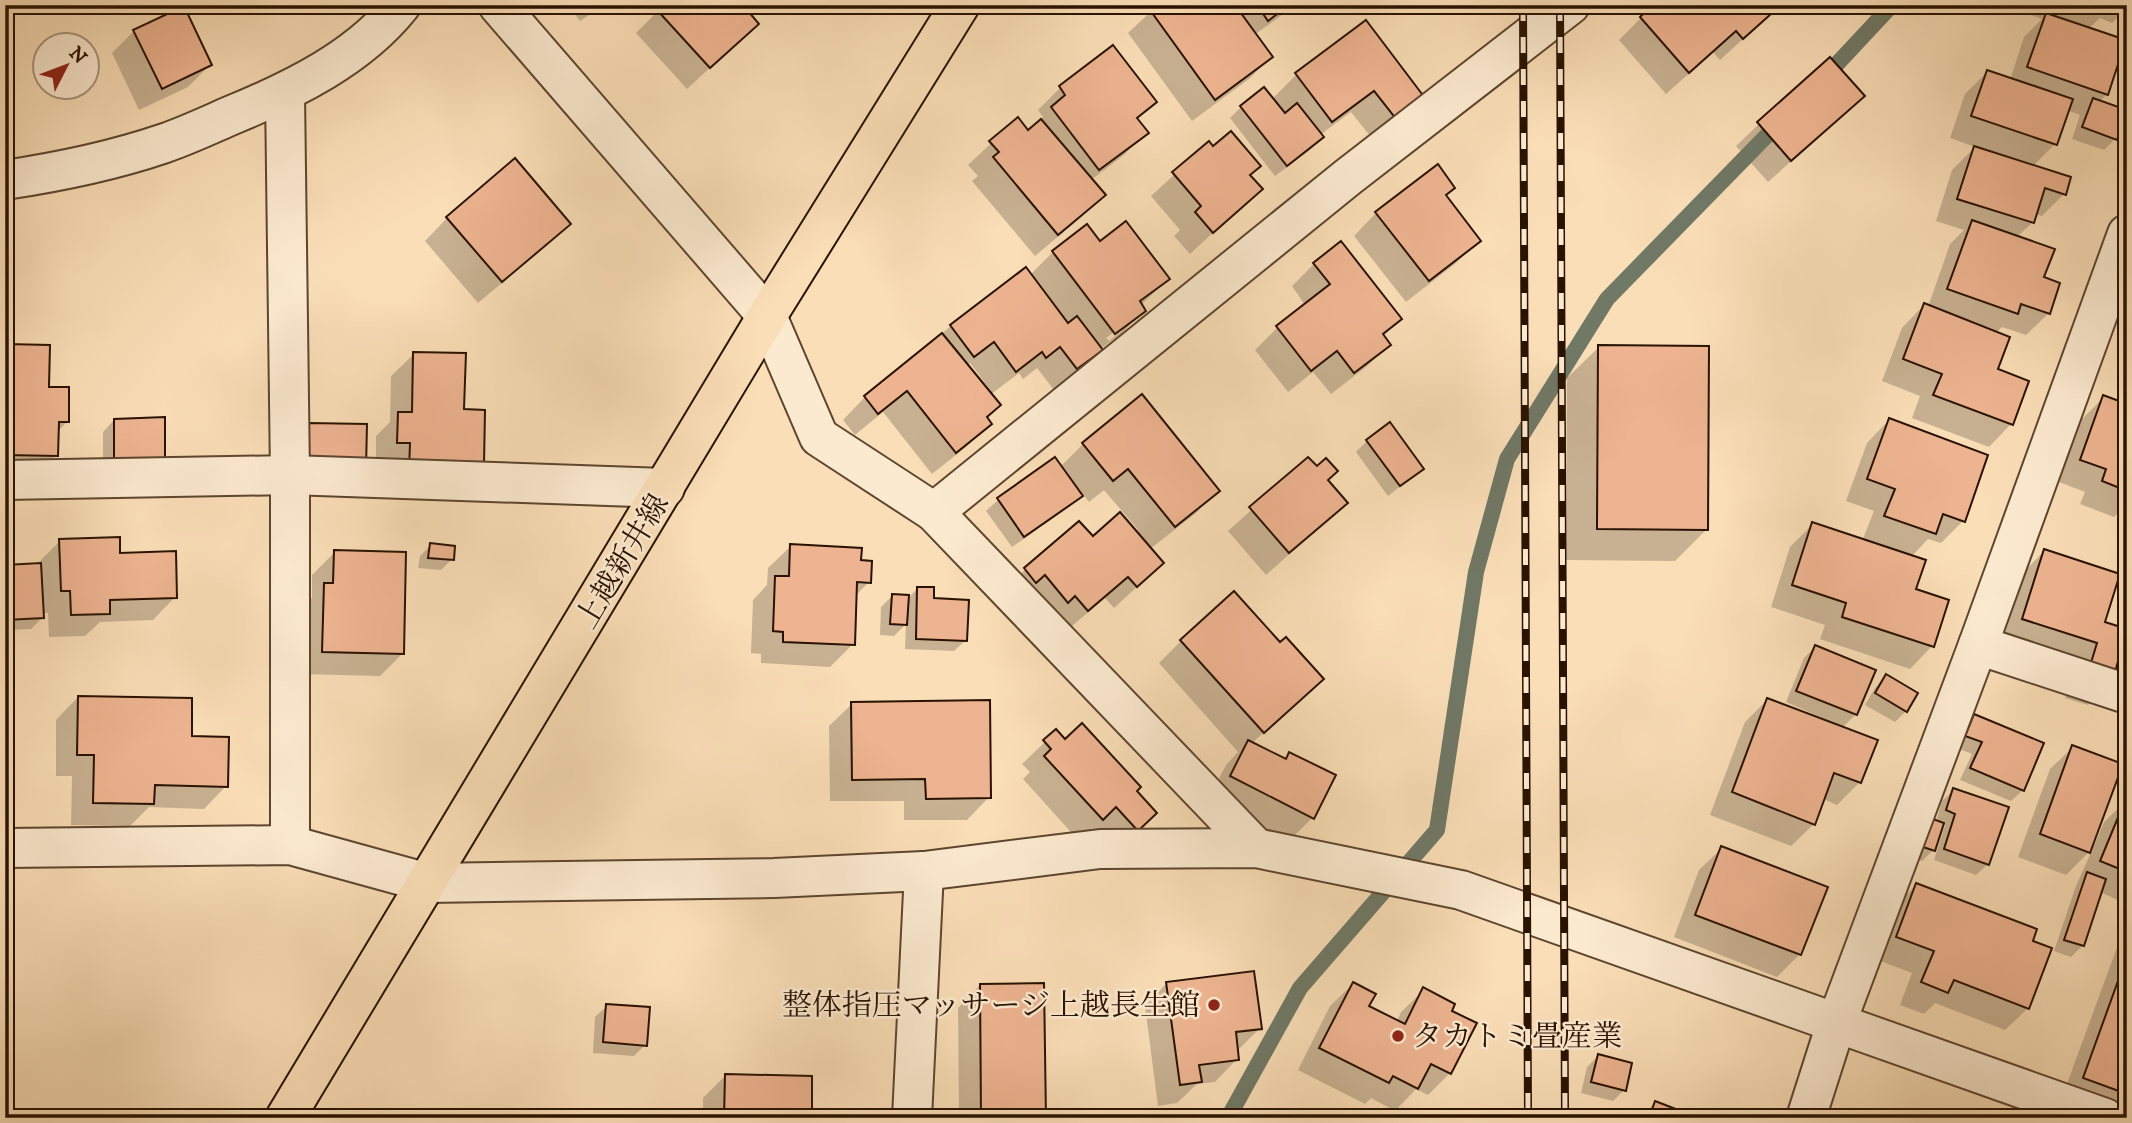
<svg xmlns="http://www.w3.org/2000/svg" width="2132" height="1123" viewBox="0 0 2132 1123" font-family="'IM FELL DW Pica','Noto Serif JP',serif">
  <rect width="100%" height="100%" fill="#fadeb7"/>
  <filter id="stains"><feTurbulence type="fractalNoise" baseFrequency=".00286" numOctaves="4"/><feColorMatrix values="0 0 0 0 .2 0 0 0 0 .09 0 0 0 0 .02 0 0 0 .5 -.17"/></filter>
  <radialGradient id="worn" r=".72"><stop offset=".6" stop-color="#630" stop-opacity="0"/><stop offset="1" stop-color="#630" stop-opacity=".3"/></radialGradient>
  <g fill="#0003" fill-rule="evenodd">
    <polygon points="544,5 558,5 549,12"/>
    <polygon points="568,5 603,5 580,21"/>
    <polygon points="1158,5 1296,5 1254,35 1271,57 1249,79 1192,121 1128,33"/>
    <polygon points="1780,5 1720,60 1713,52 1666,94 1619,40 1641,18"/>
    <polygon points="2010,5 2127,5 2127,8 2112,23 2100,18 2088,29 2107,94 2099,102 2115,139 2104,150 2072,139 2080,115 2067,110 2055,144 2033,166 2064,194 2042,216 2035,214 2033,222 2017,237 2042,278 2049,313 2026,335 2002,327 1996,333 1996,370 2011,424 1989,447 1912,418 1920,396 1882,381 1902,328 1924,305 1928,307 1950,244 1964,230 1936,221 1952,170 1975,147 1950,138 1965,94 1987,72 2010,80 2024,37 2042,19 2009,7"/>
    <polygon points="658,11 757,24 687,89 636,33"/>
    <polygon points="134,31 210,65 188,87 139,110 112,53"/>
    <polygon points="1113,48 1155,102 1136,120 1146,132 1124,155 1091,180 1103,195 1081,217 1035,256 972,181 978,176 968,165 1017,119 1028,132 1043,117 1038,110 1060,88"/>
    <polygon points="1296,75 1423,98 1374,141 1351,112 1320,135 1322,137 1311,149 1275,176 1230,118 1241,107 1272,99"/>
    <polygon points="1863,96 1768,182 1736,146 1759,124"/>
    <polygon points="1208,144 1248,176 1260,189 1190,254 1174,236 1180,230 1151,196"/>
    <polygon points="515,161 568,224 546,246 478,303 425,241 447,218"/>
    <polygon points="1444,196 1479,241 1456,263 1406,302 1354,236 1376,213"/>
    <path d="M1087 226 1099 243 1168 279 1141 305 1144 310 1122 333 1100 349 1078 372 1054 390 1037 368 1023 379 1019 373 990 395 985 418 989 424 967 446 932 474 883 412 855 435 843 420 865 397 951 326 1026 269 1030 275 1053 252ZM1122 326V331L1109 341 1106 338ZM970 363 991 391 989 393 967 366Z"/>
    <polygon points="1314,264 1400,319 1382,337 1389,345 1366,367 1331,394 1313,372 1288,392 1255,350 1277,328 1305,305 1292,286"/>
    <polygon points="2127,288 2127,308 2121,306"/>
    <polygon points="5,346 67,422 57,432 56,455 34,478 5,477"/>
    <polygon points="1599,347 1706,530 1675,561 1566,560 1567,378"/>
    <polygon points="414,354 463,410 483,465 376,465 376,436 390,422 391,376"/>
    <polygon points="2104,397 2127,406 2127,504 2114,517 2080,504 2085,492 2059,482 2081,420"/>
    <polygon points="163,419 103,477 103,432 114,420"/>
    <polygon points="1889,420 1963,521 1941,543 1928,539 1911,557 1913,590 1947,601 1932,646 1910,669 1820,639 1825,625 1771,607 1790,547 1813,524 1862,541 1874,511 1846,501 1867,443"/>
    <polygon points="1367,441 1422,469 1388,496 1356,452"/>
    <polygon points="1083,444 1218,490 1196,513 1150,549 1162,563 1139,585 1114,608 1105,598 1065,632 1003,591 1026,569 1092,538 1138,530 1104,490 1089,502 1083,494 1069,507 1012,547 986,511 998,500 1055,460 1060,467"/>
    <polygon points="1308,459 1346,503 1266,575 1228,531"/>
    <polygon points="60,541 118,555 175,597 153,620 100,622 85,636 49,637 48,613 42,613 42,618 31,629 5,630 5,566 38,563"/>
    <polygon points="431,545 452,559 441,570 418,568 420,556"/>
    <polygon points="791,546 860,562 869,582 855,596 853,644 830,667 761,663 761,654 751,653 753,600 767,585 768,568"/>
    <polygon points="2044,551 2103,623 2127,631 2127,699 2111,682 2088,705 2065,698 2075,665 2001,641 2022,574"/>
    <polygon points="335,552 402,654 380,676 301,674 303,607 312,598 312,575"/>
    <polygon points="918,588 932,600 966,640 954,651 905,649 906,624 894,636 880,635 881,607 892,596 909,597"/>
    <polygon points="1181,641 1299,701 1251,744 1284,760 1290,754 1312,818 1290,840 1208,799 1226,765 1238,752 1159,663"/>
    <polygon points="1815,647 1856,714 1843,727 1786,702 1804,658"/>
    <polygon points="1886,677 1906,711 1895,722 1865,705 1875,688"/>
    <polygon points="78,697 190,737 226,786 204,809 149,807 130,826 71,825 72,776 56,776 56,720"/>
    <polygon points="1767,700 1860,782 1837,805 1823,799 1814,824 1791,846 1710,815 1745,722"/>
    <polygon points="852,704 989,797 967,820 904,820 904,801 830,801 829,726"/>
    <polygon points="1974,716 2023,790 2011,801 1960,780 1972,754 1955,747 1963,728"/>
    <polygon points="1045,742 1064,742 1135,791 1155,813 1115,852 1092,828 1079,841 1023,779 1030,772 1022,764"/>
    <polygon points="2073,747 2092,843 2095,844 2104,822 2127,800 2127,904 2100,892 2082,946 2071,957 2054,951 2076,886 2093,848 2066,875 2018,857 2050,769"/>
    <polygon points="1954,790 1988,864 1976,875 1934,860 1945,825 1942,824 1933,850 1922,861 1910,857 1936,822 1942,801"/>
    <polygon points="1722,848 1800,954 1777,977 1674,937 1699,870"/>
    <polygon points="1916,885 2030,942 2028,1008 2005,1030 1935,1003 1924,1014 1900,1005 1912,973 1875,959 1894,907"/>
    <polygon points="2127,927 2127,1118 2109,1118 2061,1100 2123,931"/>
    <polygon points="1167,983 1260,1028 1238,1050 1237,1059 1215,1082 1197,1084 1177,1103 1158,1106 1145,1006"/>
    <polygon points="1353,984 1367,1006 1397,1021 1401,1012 1424,990 1449,1011 1450,1073 1428,1095 1416,1089 1395,1111 1371,1098 1365,1104 1298,1070 1330,1006"/>
    <polygon points="980,985 1045,1118 959,1118 958,1008"/>
    <polygon points="607,1006 645,1045 634,1056 593,1053 595,1017"/>
    <polygon points="1598,1056 1624,1090 1613,1101 1581,1093 1587,1067"/>
    <polygon points="725,1076 810,1111 860,1118 703,1118 703,1098"/>
    <polygon points="1655,1103 1694,1118 1641,1118"/>
  </g>
  <g fill="none" stroke-linecap="round" stroke-linejoin="round">
    <g stroke="#707866" stroke-width="16">
      <polyline points="1822,80 1892,5"/>
      <polyline points="1228,1118 1300,988 1437,830 1476,572 1507,459 1607,299 1781,121"/>
    </g>
  </g>
  <g fill="#eeb491" stroke="#291200" stroke-width="2">
    <polygon points="662,5 743,5 759,24 710,68 657,10"/>
    <polygon points="1156,5 1235,5 1273,57 1215,100 1150,10"/>
    <polygon points="1257,5 1289,5 1268,21"/>
    <polygon points="1652,5 1781,5 1743,39 1736,31 1689,73 1640,17"/>
    <polygon points="184,6 212,65 162,89 133,30"/>
    <polygon points="2046,13 2126,40 2108,95 2027,67"/>
    <polygon points="1366,20 1425,98 1397,120 1374,91 1332,122 1295,73"/>
    <polygon points="1113,45 1157,102 1137,118 1149,133 1099,170 1051,107 1065,95 1059,86"/>
    <polygon points="1830,57 1865,96 1791,161 1757,122"/>
    <polygon points="1987,70 2073,99 2057,145 1971,116"/>
    <polygon points="1264,87 1285,113 1297,103 1324,137 1287,166 1240,106"/>
    <polygon points="2093,98 2127,110 2117,140 2082,127"/>
    <polygon points="1018,117 1028,130 1041,119 1106,195 1058,235 993,157 999,152 989,141"/>
    <polygon points="1231,131 1261,166 1250,175 1263,189 1213,233 1195,212 1201,206 1172,172 1209,141 1213,146"/>
    <polygon points="1974,146 2071,177 2066,195 2045,188 2034,223 1957,199"/>
    <polygon points="515,158 571,224 502,282 446,217"/>
    <polygon points="1438,164 1455,188 1446,195 1481,241 1429,281 1375,212"/>
    <polygon points="1972,220 2055,249 2044,277 2060,283 2050,314 2021,304 2018,314 1947,289"/>
    <polygon points="1126,221 1170,279 1140,301 1146,311 1115,334 1052,251 1087,224 1100,241"/>
    <polygon points="1341,241 1402,319 1383,334 1391,345 1354,373 1337,351 1311,371 1276,326 1330,284 1313,263"/>
    <polygon points="1026,267 1068,323 1077,316 1103,350 1077,369 1060,347 1046,358 1042,352 1016,372 994,342 974,357 950,325"/>
    <polygon points="1924,303 2010,337 1998,369 2029,381 2013,425 1933,395 1942,374 1903,359"/>
    <polygon points="942,333 1001,405 987,417 992,424 956,453 907,391 878,414 864,396"/>
    <polygon points="5,344 50,345 49,387 69,387 69,422 59,422 58,456 5,455"/>
    <polygon points="1598,345 1709,346 1708,530 1597,529"/>
    <polygon points="413,352 466,353 464,409 485,410 484,465 409,471 410,443 397,443 398,412 412,412"/>
    <polygon points="1142,394 1220,491 1175,527 1128,469 1113,481 1082,443"/>
    <polygon points="2103,395 2127,404 2127,491 2102,481 2106,469 2080,460"/>
    <polygon points="165,417 165,465 114,466 114,419"/>
    <polygon points="1889,418 1988,455 1965,522 1943,514 1936,534 1884,516 1895,489 1867,479"/>
    <polygon points="1390,422 1424,469 1400,486 1366,440"/>
    <polygon points="309,423 367,424 366,469 308,468"/>
    <polygon points="1055,457 1083,496 1024,537 997,498"/>
    <polygon points="1308,457 1317,466 1326,458 1338,471 1328,480 1348,503 1289,553 1249,507"/>
    <polygon points="1120,512 1164,563 1137,587 1128,577 1088,611 1075,596 1068,603 1045,575 1036,583 1024,568 1079,521 1093,536"/>
    <polygon points="1812,522 1926,560 1916,589 1949,600 1934,647 1842,617 1846,603 1792,585"/>
    <polygon points="120,537 120,553 176,551 177,598 110,600 110,614 71,615 70,591 61,591 59,539"/>
    <polygon points="430,543 455,546 454,560 428,558"/>
    <polygon points="790,544 862,548 861,560 872,561 871,583 857,582 855,645 783,642 783,632 773,631 775,576 789,576"/>
    <polygon points="2044,549 2120,574 2105,622 2127,629 2112,683 2087,676 2097,643 2022,619"/>
    <polygon points="334,550 406,552 404,654 322,652 324,583 333,583"/>
    <polygon points="41,563 44,618 5,620 5,565"/>
    <polygon points="917,587 934,587 934,598 969,600 967,641 916,639"/>
    <polygon points="1234,591 1280,642 1286,637 1324,679 1264,733 1180,640"/>
    <polygon points="892,594 909,595 907,625 890,624"/>
    <polygon points="1815,645 1876,670 1857,715 1796,691"/>
    <polygon points="1886,674 1918,693 1907,712 1875,693"/>
    <polygon points="78,696 192,698 192,736 229,737 228,787 155,785 154,804 93,803 94,755 77,755"/>
    <polygon points="1767,698 1878,740 1861,783 1834,773 1815,825 1732,792"/>
    <polygon points="990,700 991,798 926,799 925,779 852,780 851,702"/>
    <polygon points="1974,714 2044,743 2024,791 1970,768 1982,742 1965,736"/>
    <rect x="5" y="715" width="3" height="112"/>
    <polygon points="1082,723 1141,787 1137,791 1157,813 1138,831 1116,807 1103,820 1044,756 1051,749 1043,740 1056,729 1065,739"/>
    <polygon points="1248,740 1286,759 1289,752 1336,775 1314,819 1230,776"/>
    <polygon points="2072,745 2123,764 2090,853 2040,834"/>
    <polygon points="1953,788 2009,807 1989,865 1944,849 1955,814 1946,810"/>
    <polygon points="2126,798 2127,798 2127,872 2100,861"/>
    <polygon points="1930,818 1944,823 1935,851 1920,846"/>
    <polygon points="1721,846 1828,887 1801,955 1695,915"/>
    <polygon points="2087,872 2106,879 2084,946 2064,940"/>
    <polygon points="1916,883 2037,929 2033,941 2052,948 2029,1009 1954,980 1948,993 1921,982 1934,951 1896,937"/>
    <polygon points="2127,956 2127,1094 2083,1078"/>
    <polygon points="1254,971 1262,1029 1236,1032 1239,1060 1199,1065 1202,1082 1180,1085 1166,982"/>
    <polygon points="1353,982 1376,994 1369,1006 1405,1024 1423,987 1455,1004 1452,1011 1477,1023 1451,1074 1431,1064 1418,1089 1393,1076 1389,1083 1319,1048"/>
    <polygon points="1044,983 1046,1118 981,1118 980,984"/>
    <polygon points="606,1004 650,1007 647,1046 603,1042"/>
    <polygon points="1598,1054 1632,1063 1626,1091 1591,1082"/>
    <polygon points="725,1074 812,1076 812,1109 862,1109 862,1118 724,1118"/>
    <polygon points="1655,1101 1699,1118 1649,1118"/>
  </g>
  <g fill="none" stroke-linecap="round" stroke-linejoin="round">
    <g stroke="#5d452e" stroke-width="42">
      <g id="minor">
        <polyline points="498,5 767,316 819,437 934,512 1256,848"/>
        <polyline points="285,94 290,475 290,845"/>
        <polyline points="5,480 290,475 665,488"/>
        <polyline points="934,512 1348,177 1570,5"/>
        <polyline points="1978,645 2127,694"/>
        <polyline points="5,848 290,845 428,883"/>
        <polyline points="912,1118 924,871"/>
        <polyline points="1806,1118 1836,1024 1978,645 2127,234"/>
      </g>
    </g>
    <g stroke="#5d452e" stroke-width="42">
      <g id="tertiary">
        <path d="M5 180C58 172 112 161 162 144 186 136 209 125 232 115 293 90 359 58 401 5"/>
        <polyline points="428,883 774,878 924,871 1100,849 1256,848 1461,890 2105,1118"/>
      </g>
    </g>
    <g stroke="#291200" stroke-width="42">
      <polyline id="primary" points="285,1118 767,316 960,5"/>
    </g>
    <use href="#minor" stroke="#fcead0" stroke-width="38"/>
    <use href="#tertiary" stroke="#fcead0" stroke-width="38"/>
    <use href="#primary" stroke="#fadeb7" stroke-width="38"/>
    <g stroke="#291200" stroke-width="8">
      <g id="rail">
        <polyline points="1523,5 1528,1118"/>
        <polyline points="1560,5 1565,1118"/>
      </g>
    </g>
    <use href="#rail" stroke="#fcead0" stroke-width="5" stroke-dasharray="16" stroke-linecap="butt"/>
  </g>
  <g fill="#8f2418" stroke="#fcead0" stroke-width="2.5">
    <circle cx="1214" cy="1005" r="7"/>
    <circle cx="1398" cy="1036" r="7"/>
  </g>
  <g text-anchor="middle" stroke-width="5" stroke-linejoin="round" paint-order="stroke">
    <g font-size="30" fill="#291200" stroke="#fcead0">
      <text transform="translate(622 561) rotate(-59)" y="10">上越新井線</text>
    </g>
    <g font-size="30" fill="#291200" stroke="#fcead0" text-anchor="end">
      <text x="1200" y="1015">整体指圧マッサージ上越長生館</text>
      <text x="1412" y="1046" text-anchor="start">タカトミ畳産業</text>
    </g>
  </g>
  <rect width="2132" height="1123" fill="none" stroke="#fadeb7" stroke-width="28"/>
  <rect x="7" y="7" width="2118" height="1109" fill="none" stroke="#291200" stroke-width="3.5"/>
  <rect x="14" y="14" width="2104" height="1095" fill="none" stroke="#291200" stroke-width="2"/>
  <g transform="translate(66 66) rotate(48)"><circle r="33" fill="#fcead0" stroke="#a8947d" stroke-width="2"/>
  <path d="M0-5L12 26L0 18L-12 26Z" fill="#8f2418"/>
  <text y="-10" font-size="19" font-weight="bold" text-anchor="middle" fill="#291200">N</text>
  </g>
  <rect width="100%" height="100%" filter="url(#stains)"/>
  <rect width="100%" height="100%" fill="url(#worn)"/>
</svg>
